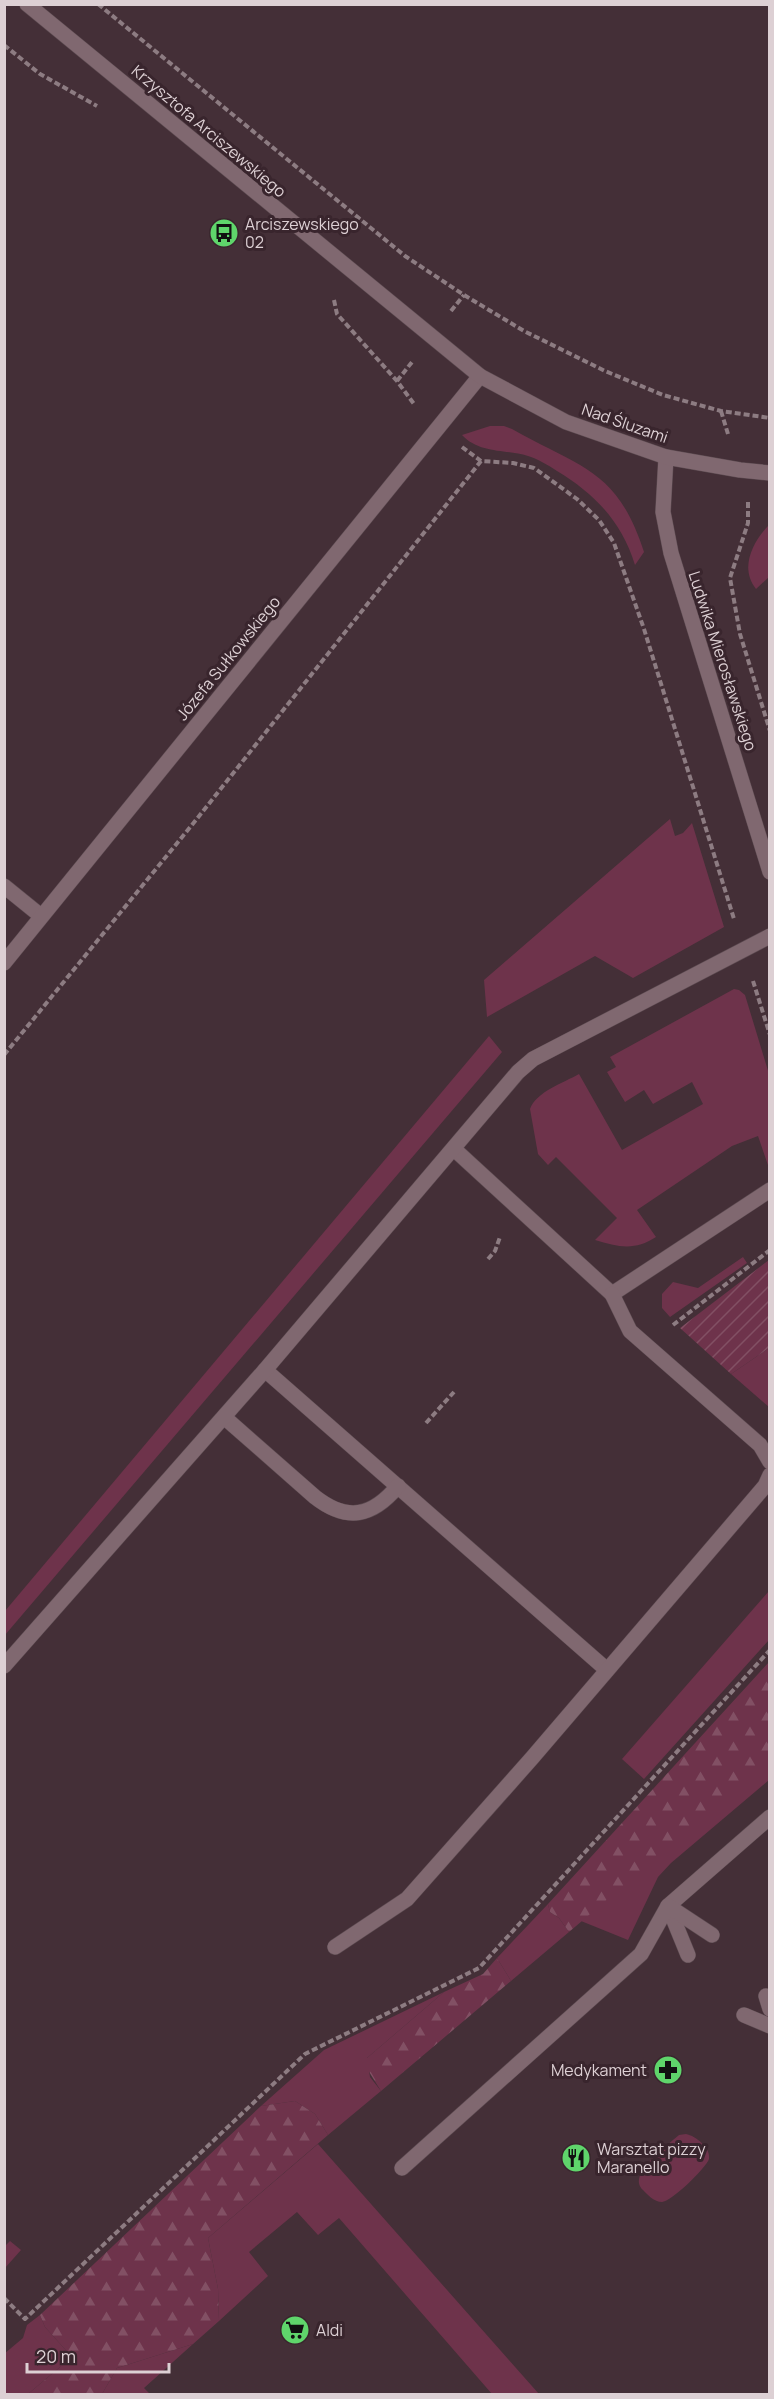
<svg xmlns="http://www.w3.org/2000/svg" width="774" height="2399" viewBox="0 0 774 2399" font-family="Manrope,sans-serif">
  <defs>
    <pattern id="forest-firs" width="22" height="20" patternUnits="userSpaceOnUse" patternTransform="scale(1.5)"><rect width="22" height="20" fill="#6e334b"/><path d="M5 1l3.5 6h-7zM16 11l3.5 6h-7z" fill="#825064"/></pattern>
    <pattern id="garden-furrows" width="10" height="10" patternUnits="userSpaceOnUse" patternTransform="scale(1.5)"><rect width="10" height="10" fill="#6e334b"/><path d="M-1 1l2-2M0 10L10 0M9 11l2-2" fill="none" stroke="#825064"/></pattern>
  </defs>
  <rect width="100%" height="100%" fill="#442f37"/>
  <g fill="#6e334b">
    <path d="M490 426H504L512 429C580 468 617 468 644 552L635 565C622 522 595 494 557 471 548 465 538 459 528 456 505 449 480 454 462 435Z"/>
    <path d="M769 525V577L756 589C739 568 753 541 769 525Z"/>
    <polygon points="670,819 675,836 683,833 692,823 724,927 633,978 595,956 487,1017 484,980"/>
    <path d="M734 989 739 990 745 995 769 1074V1168L758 1136 732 1146 637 1210 656 1237C635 1251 618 1247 595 1240L617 1218 556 1157 548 1165 538 1154 530 1109C536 1092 563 1083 579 1074L622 1150 703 1104 692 1082 653 1104 644 1090 625 1102 607 1072 616 1067 610 1057Z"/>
    <polygon points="489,1036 502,1052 5,1635 5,1611"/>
    <polygon points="743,1257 747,1263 670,1317 662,1308 662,1294 673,1282 698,1288"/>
    <polygon points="769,1348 769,1407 731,1374"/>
    <polygon points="769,1591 769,1640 644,1779 622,1759"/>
    <polygon points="769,1759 769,1780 671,1863 658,1877 628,1940 581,1921"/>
    <polygon points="548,1904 550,1912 559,1918 569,1932 511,1981 497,1958"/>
    <polygon points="444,1992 367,2058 370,2077 381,2091 328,2135 315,2114 295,2101 261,2106 324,2050"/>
    <path d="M686 2134C696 2136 711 2148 709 2159 706 2168 671 2202 662 2202 654 2202 648 2195 643 2190 626 2174 668 2145 679 2135Z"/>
    <polygon points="318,2144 539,2394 492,2394 339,2218 318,2235 297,2212 249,2252 268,2276 219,2321 218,2289 208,2238"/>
    <polygon points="10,2241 21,2250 5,2268 5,2246"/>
    <polygon points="40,2315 45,2327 72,2357 28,2394 5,2394 4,2354 23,2338 27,2325"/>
    <polygon points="193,2344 144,2388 150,2394 102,2394 117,2368"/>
  </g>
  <g fill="url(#forest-firs)">
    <polygon points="769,1662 769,1762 569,1932 559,1918 550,1912 548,1904"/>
    <polygon points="497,1958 511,1981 381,2091 366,2067 367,2058 444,1992 483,1974"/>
    <polygon points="295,2101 315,2114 328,2135 208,2238 218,2289 219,2321 193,2344 117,2368 102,2394 28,2394 72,2357 45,2327 40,2315 261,2106"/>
  </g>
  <polygon fill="url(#garden-furrows)" points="769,1260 769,1348 731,1374 680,1328"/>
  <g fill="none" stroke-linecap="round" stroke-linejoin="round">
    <g stroke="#5c4b51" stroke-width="16">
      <g id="lane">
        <polyline points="454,1149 612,1294 770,1190"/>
        <polyline points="612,1294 630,1331 760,1445 770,1462"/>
        <polyline points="265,1370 607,1670"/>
        <path d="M224 1417 315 1497C347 1522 372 1517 398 1486"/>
        <polyline points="4,1666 265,1370 518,1072 533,1059 770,936"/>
        <polyline points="335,1947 407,1899 532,1758 765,1486 770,1475"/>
        <polyline points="688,1955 668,1906 770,1817"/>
        <polyline points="766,1996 770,2009"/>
        <polyline points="744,2015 770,2026"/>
        <polyline points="402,2168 641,1954 668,1906 712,1935"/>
      </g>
    </g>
    <g stroke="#5c4b51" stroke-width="16">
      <g id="street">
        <polyline points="666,457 663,512 671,553 770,872"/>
        <polyline points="4,886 41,916"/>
        <polyline points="4,963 480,376"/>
      </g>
    </g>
    <g stroke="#5c4b51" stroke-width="16">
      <polyline id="secondary" points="27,4 480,376 566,422 666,457 740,470 770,473"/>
    </g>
    <g stroke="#8d7c82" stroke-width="4" stroke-dasharray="6 3" stroke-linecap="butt">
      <polyline points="98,4 405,256 464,295 524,331 605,371 663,395 721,411 770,418"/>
      <polyline points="4,45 40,74 97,106"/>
      <polyline points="334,300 337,314 397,381 414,404"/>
      <polyline points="451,311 464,295"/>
      <polyline points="397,381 412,362"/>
      <polyline points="721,411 728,434"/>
      <polyline points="462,447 481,461 513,463 534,468 577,499 599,520 614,543 644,629 734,919"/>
      <polyline points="748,502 748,523 730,578 740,634 770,731"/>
      <polyline points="753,981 770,1035"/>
      <polyline points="4,1055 196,820 481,461"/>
      <polyline points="488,1259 495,1251 500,1237"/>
      <polyline points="673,1325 770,1250"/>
      <polyline points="426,1423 454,1392"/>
      <polyline points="4,2298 25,2319 305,2054 479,1968 770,1650"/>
    </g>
    <use href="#lane" stroke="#806870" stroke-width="15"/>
    <use href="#street" stroke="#806870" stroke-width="15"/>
    <use href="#secondary" stroke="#806870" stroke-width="15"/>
  </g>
  <defs>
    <g id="bus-disc" transform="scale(1.5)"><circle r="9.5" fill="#5fd56b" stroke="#39252d"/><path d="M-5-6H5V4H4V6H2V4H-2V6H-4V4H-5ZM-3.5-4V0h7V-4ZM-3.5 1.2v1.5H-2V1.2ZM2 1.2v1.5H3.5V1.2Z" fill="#111"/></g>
    <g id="pharmacy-disc" transform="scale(1.5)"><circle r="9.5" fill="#5fd56b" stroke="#39252d"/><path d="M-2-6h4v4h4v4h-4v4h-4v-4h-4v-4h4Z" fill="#111"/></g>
    <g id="restaurant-disc" transform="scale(1.5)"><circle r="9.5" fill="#5fd56b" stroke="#39252d"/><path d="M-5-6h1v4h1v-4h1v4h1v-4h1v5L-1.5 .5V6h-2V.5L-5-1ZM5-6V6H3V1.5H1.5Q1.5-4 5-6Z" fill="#111"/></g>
    <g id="supermarket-disc" transform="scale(1.5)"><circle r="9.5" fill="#5fd56b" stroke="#39252d"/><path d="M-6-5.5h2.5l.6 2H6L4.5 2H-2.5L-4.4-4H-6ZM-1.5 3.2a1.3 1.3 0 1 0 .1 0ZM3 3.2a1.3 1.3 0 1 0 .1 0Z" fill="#111"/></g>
  </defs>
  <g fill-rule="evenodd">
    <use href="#bus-disc" x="224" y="233"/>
    <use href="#pharmacy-disc" x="668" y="2070"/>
    <use href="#restaurant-disc" x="576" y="2158"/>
    <use href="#supermarket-disc" x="295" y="2330"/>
  </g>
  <g text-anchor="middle" stroke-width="6" stroke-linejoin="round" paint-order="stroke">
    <g font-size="16" fill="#ddd0d4" stroke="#39252d">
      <text transform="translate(209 131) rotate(40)" y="6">Krzysztofa Arciszewskiego</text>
      <text transform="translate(625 423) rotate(19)" y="6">Nad Śluzami</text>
      <text transform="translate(228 658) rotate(-51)" y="6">Józefa Sułkowskiego</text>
      <text transform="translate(723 661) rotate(72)" y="6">Ludwika Mierosławskiego</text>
    </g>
    <g font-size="16" fill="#ddd0d4" stroke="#39252d" text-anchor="start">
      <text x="245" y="230">Arciszewskiego<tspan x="245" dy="18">02</tspan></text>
      <text x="647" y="2076" text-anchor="end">Medykament</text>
      <text x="597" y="2155">Warsztat pizzy<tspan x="597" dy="18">Maranello</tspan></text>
      <text x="316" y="2336">Aldi</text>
    </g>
  </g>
  <rect width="774" height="2399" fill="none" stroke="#ddd0d4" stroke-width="12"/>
  <path d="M27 2363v9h142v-9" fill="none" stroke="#ddd0d4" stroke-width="3"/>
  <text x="36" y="2363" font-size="18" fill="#ddd0d4" stroke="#39252d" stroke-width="4.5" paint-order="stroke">20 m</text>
</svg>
